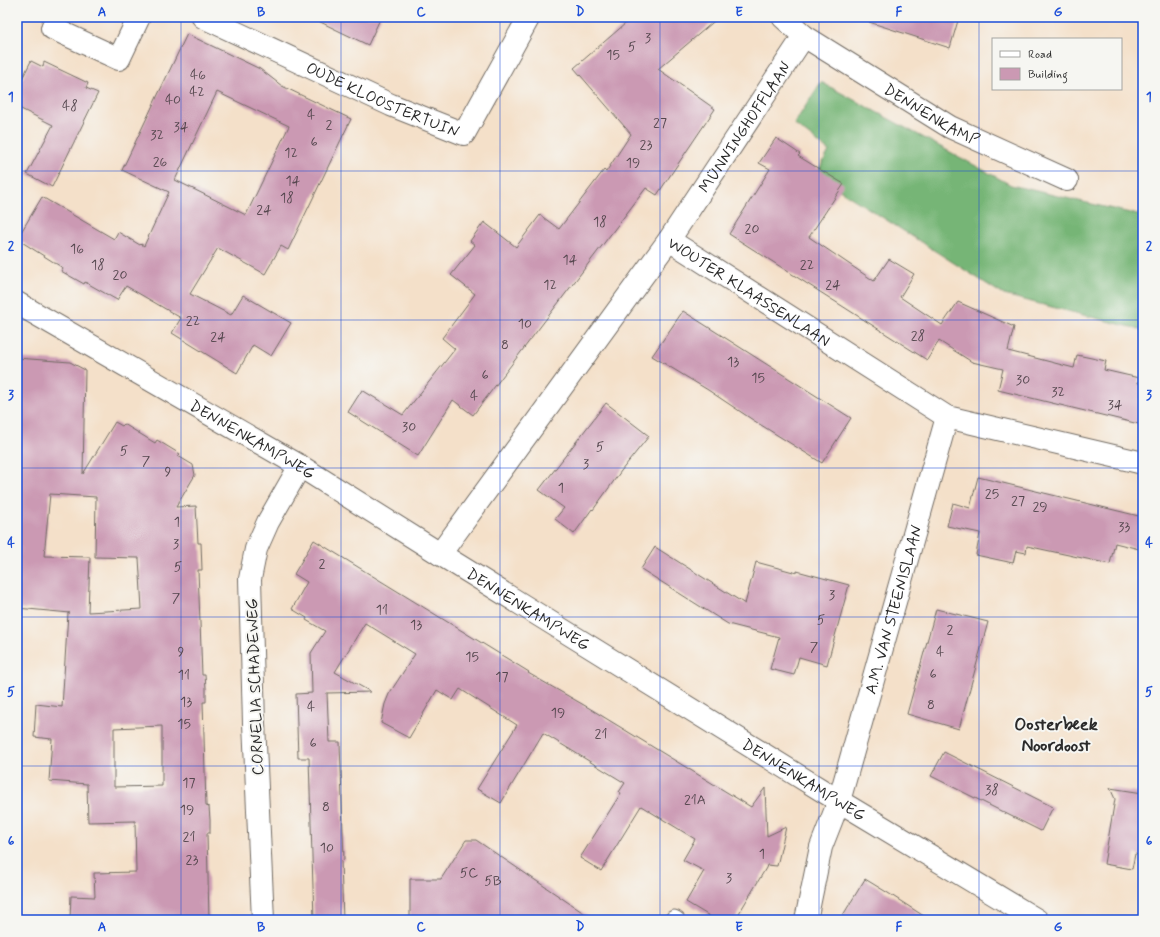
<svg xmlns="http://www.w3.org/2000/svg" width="1160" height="937" viewBox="0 0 1160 937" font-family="Mynerve,sans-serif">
  <rect width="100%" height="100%" fill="#f6f6f2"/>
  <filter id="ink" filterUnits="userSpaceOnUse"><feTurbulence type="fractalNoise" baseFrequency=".025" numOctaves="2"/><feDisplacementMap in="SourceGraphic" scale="8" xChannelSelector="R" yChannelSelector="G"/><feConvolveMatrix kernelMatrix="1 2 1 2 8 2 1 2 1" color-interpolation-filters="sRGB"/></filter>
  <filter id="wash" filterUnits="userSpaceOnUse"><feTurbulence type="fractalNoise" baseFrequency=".012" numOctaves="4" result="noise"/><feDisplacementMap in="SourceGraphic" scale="16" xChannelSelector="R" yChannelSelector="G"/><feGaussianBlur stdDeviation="0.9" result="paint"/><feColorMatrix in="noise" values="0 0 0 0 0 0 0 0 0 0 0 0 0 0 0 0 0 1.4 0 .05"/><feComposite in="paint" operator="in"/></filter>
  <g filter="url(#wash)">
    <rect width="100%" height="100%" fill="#f4e0c9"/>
    <polygon fill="#76b576" stroke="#507050" points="821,82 1011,185 1143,216 1143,330 1004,295 816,175 829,151 794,124"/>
    <g id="blocks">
      <g fill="#cb99b3" fill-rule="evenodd">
        <polygon points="310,17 381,17 368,45"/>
        <polygon points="633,17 719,17 658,69 715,109 657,195 646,188 473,415 453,400 418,456 348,412 362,390 403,415 455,349 442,338 475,294 451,275 475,245 470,241 484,222 516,247 540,215 559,229 604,170 606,172 631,134 574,68"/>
        <polygon points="870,17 959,17 950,48 869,22"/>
        <path d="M187 34 260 69 282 86 351 119 288 250 281 246 265 274 218 248 190 294 231 315 243 295 291 323 271 356 253 345 237 373 172 333 181 318 126 286 117 300 85 282 84 284 61 271 63 268 17 239 42 197 114 239 118 232 140 245 141 244 144 246 169 192 122 170ZM217 92 289 126 246 215 175 180Z"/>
        <polygon points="31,61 43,67 44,62 67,73 88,83 86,88 98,93 52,187 27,174 53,125 17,107 17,89"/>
        <polygon points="776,138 800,154 798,156 844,184 809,237 874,281 889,259 914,274 900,297 942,325 958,302 1014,327 1008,351 1074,368 1077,355 1106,361 1104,370 1139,378 1138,383 1143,384 1143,425 998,390 1003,369 972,362 939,341 927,360 729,234 770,169 759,163"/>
        <polygon points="683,311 851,418 822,463 753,420 708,390 652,356"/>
        <path d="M17 358 70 362 85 370 83 474 115 422 122 426 124 424 155 443 157 440 180 454 178 456 193 465 195 475 176 507 196 506 198 543H201L202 570H198L202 675H205L206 688V702H203L206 806 209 807 210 820V833H207L209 920H95L70 919 71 896 95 897 94 873 136 872 135 821 88 822 87 784 49 781 52 739 34 737 36 704 62 707 68 613H70L17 608ZM50 494 96 497 95 557 139 558 142 609 88 612 90 557 44 556ZM162 726V786L114 787V728Z"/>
        <polygon points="606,403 649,436 621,471 593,510 592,509 574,534 555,519 564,508 539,490"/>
        <polygon points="978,477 1143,517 1143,550 1115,543 1110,564 1027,546 1026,553 1016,551 1013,563 976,555 980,533 947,526 953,503 970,508"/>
        <polygon points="314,540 529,672 528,673 589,708 751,807 765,788 767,836 786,827 777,866 767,865 766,868 735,920 716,920 686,902 704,871 683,860 695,839 641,806 601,871 580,858 621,793 619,792 625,783 543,733 501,803 477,789 517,725 460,689 453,700 437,690 409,738 381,723 385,704 389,694 415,654 365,623 335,672 371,692 327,693 329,742 340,742 344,860 341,861 343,920 314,920 309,758 298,758 296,694 312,693 311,653 325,631 306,620 307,618 292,609 307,582 294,574"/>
        <polygon points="655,547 745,604 756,562 797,573 797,571 849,585 827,665 799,657 794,675 770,669 779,637 728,624 641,569"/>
        <polygon points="936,609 988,622 959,729 907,714"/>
        <polygon points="944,752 1053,807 1041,831 931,776"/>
        <polygon points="1110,788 1143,793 1143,857 1142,856 1135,854 1132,869 1104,864 1115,799"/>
        <polygon points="466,840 476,840 594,920 410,920 410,879 441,879"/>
        <polygon points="865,879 888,893 930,920 840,920"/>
      </g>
    </g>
  </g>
  <g filter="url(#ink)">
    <use href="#blocks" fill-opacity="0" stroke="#716a62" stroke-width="1"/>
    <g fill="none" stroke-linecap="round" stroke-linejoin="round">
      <g stroke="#716a62" stroke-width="19">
        <polyline id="service" points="674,919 676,920"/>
      </g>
      <g stroke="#716a62" stroke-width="24">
        <g id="minor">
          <polyline points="57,17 52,28 119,59 139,17"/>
          <path id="s1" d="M203 17 391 105 464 134 529 17"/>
          <path id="s2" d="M804 36 950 127 1067 180"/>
          <path id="s3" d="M669 240 804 36 783 17"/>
          <path id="s4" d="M17 303 300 466 440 554 839 801 1037 920"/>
          <path id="s5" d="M440 554 669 240 947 417 1143 463"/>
          <polyline points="263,920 254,723 250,579 256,549 268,522 300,466"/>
          <path id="s6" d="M806 920 821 847 839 801 947 417"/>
        </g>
      </g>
      <use href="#service" stroke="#fff" stroke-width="17"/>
      <use href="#minor" stroke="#fff" stroke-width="22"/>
    </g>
  </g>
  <path fill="none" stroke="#1d4ed8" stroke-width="1" stroke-opacity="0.55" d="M181 17V920M341 17V920M500 17V920M660 17V920M819 17V920M979 17V920M17 171H1143M17 320H1143M17 468H1143M17 617H1143M17 766H1143"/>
  <g text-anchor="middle" stroke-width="4" stroke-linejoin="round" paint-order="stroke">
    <g font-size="14" fill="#53464d">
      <text x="648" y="42">3</text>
      <text x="632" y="51">5</text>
      <text x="613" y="59">15</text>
      <text x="198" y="79">46</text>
      <text x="197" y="96">42</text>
      <text x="173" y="104">40</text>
      <text x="70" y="110">48</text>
      <text x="311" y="119">4</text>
      <text x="660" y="127">27</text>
      <text x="329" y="129">2</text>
      <text x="181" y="131">34</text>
      <text x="157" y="139">32</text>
      <text x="314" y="146">6</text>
      <text x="646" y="149">23</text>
      <text x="291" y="157">12</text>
      <text x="160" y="166">26</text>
      <text x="633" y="167">19</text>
      <text x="293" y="185">14</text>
      <text x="287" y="202">18</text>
      <text x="264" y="214">24</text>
      <text x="600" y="226">18</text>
      <text x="752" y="233">20</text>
      <text x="77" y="253">16</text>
      <text x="570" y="264">14</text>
      <text x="98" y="269">18</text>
      <text x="807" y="269">22</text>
      <text x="120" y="279">20</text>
      <text x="550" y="289">12</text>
      <text x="833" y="289">24</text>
      <text x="193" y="325">22</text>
      <text x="525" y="328">10</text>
      <text x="918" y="340">28</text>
      <text x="218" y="341">24</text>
      <text x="505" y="349">8</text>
      <text x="733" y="366">13</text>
      <text x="485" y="379">6</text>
      <text x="758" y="382">15</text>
      <text x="1023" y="384">30</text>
      <text x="1058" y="396">32</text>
      <text x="474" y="400">4</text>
      <text x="1115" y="409">34</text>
      <text x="409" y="431">30</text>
      <text x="600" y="451">5</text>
      <text x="124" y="455">5</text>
      <text x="146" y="465">7</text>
      <text x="586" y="468">3</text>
      <text x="168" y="476">9</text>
      <text x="561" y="492">1</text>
      <text x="992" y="498">25</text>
      <text x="1018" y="505">27</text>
      <text x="1040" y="511">29</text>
      <text x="177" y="526">1</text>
      <text x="1124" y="531">33</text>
      <text x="176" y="548">3</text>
      <text x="322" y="568">2</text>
      <text x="178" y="571">5</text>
      <text x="832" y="599">3</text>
      <text x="176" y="602">7</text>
      <text x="382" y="614">11</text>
      <text x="821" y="624">5</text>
      <text x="416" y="629">13</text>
      <text x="950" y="634">2</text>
      <text x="814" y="651">7</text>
      <text x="181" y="656">9</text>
      <text x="940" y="656">4</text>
      <text x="472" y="661">15</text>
      <text x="933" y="678">6</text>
      <text x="184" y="679">11</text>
      <text x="502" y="681">17</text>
      <text x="186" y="706">13</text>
      <text x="931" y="709">8</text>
      <text x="311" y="711">4</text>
      <text x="558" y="717">19</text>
      <text x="184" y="728">15</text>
      <text x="601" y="738">21</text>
      <text x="313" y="747">6</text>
      <text x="189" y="787">17</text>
      <text x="992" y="794">38</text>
      <text x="695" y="804">21A</text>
      <text x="326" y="811">8</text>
      <text x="187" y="814">19</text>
      <text x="189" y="841">21</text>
      <text x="327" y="852">10</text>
      <text x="762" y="858">1</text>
      <text x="192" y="864">23</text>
      <text x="469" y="877">5C</text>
      <text x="729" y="882">3</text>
      <text x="493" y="885">5B</text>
    </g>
    <g font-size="16" fill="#2b2b2b" stroke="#f6f6f2">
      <text dy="6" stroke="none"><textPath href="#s1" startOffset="198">OUDE KLOOSTERTUIN</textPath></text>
      <text dy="6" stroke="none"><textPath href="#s2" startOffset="150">DENNENKAMP</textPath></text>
      <text dy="6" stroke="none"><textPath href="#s3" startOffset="136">MÜNNINGHOFFLAAN</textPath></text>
      <text dy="6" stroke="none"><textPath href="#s5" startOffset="484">WOUTER KLAASSENLAAN</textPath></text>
      <text dy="6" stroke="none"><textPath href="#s4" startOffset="272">DENNENKAMPWEG</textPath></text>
      <text dy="6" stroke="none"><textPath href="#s4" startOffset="596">DENNENKAMPWEG</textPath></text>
      <text dy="6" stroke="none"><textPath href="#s6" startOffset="323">A.M. VAN STEENISLAAN</textPath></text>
      <text transform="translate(254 687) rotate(-92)" y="6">CORNELIA SCHADEWEG</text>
      <text dy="6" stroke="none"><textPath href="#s4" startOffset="920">DENNENKAMPWEG</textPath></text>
    </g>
    <g font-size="18" font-weight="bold" fill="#2b2b2b" stroke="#f6f6f2">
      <text x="1056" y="730">Oosterbeek<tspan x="1056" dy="21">Noordoost</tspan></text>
    </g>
  </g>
  <rect width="1160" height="937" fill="none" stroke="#f6f6f2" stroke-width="44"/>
  <rect x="992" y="38" width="130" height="52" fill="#f6f6f2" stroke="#a5a5a2"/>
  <rect x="1000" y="51" width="20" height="6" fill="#ffffff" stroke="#a5a5a2"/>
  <text x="1028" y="58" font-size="12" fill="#2b2b2b">Road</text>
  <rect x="1000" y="68" width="20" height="12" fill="#cb99b3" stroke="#a5a5a2"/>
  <text x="1028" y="78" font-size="12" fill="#2b2b2b">Building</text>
  <rect x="22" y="22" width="1116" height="893" fill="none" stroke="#1d4ed8" stroke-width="1.5"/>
  <g font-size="13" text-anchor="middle" font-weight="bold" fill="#1d4ed8">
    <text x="102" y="16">A</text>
    <text x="261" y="16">B</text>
    <text x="421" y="16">C</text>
    <text x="580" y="16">D</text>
    <text x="739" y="16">E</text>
    <text x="899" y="16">F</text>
    <text x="1058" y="16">G</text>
    <text x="11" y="101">1</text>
    <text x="1149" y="101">1</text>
    <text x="11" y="250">2</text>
    <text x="1149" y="250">2</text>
    <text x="11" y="399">3</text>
    <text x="1149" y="399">3</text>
    <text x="11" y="547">4</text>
    <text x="1149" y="547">4</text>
    <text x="11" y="696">5</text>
    <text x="1149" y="696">5</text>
    <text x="11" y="845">6</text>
    <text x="1149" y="845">6</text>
    <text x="102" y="931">A</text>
    <text x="261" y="931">B</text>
    <text x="421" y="931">C</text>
    <text x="580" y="931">D</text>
    <text x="739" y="931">E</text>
    <text x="899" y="931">F</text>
    <text x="1058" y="931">G</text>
  </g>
</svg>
